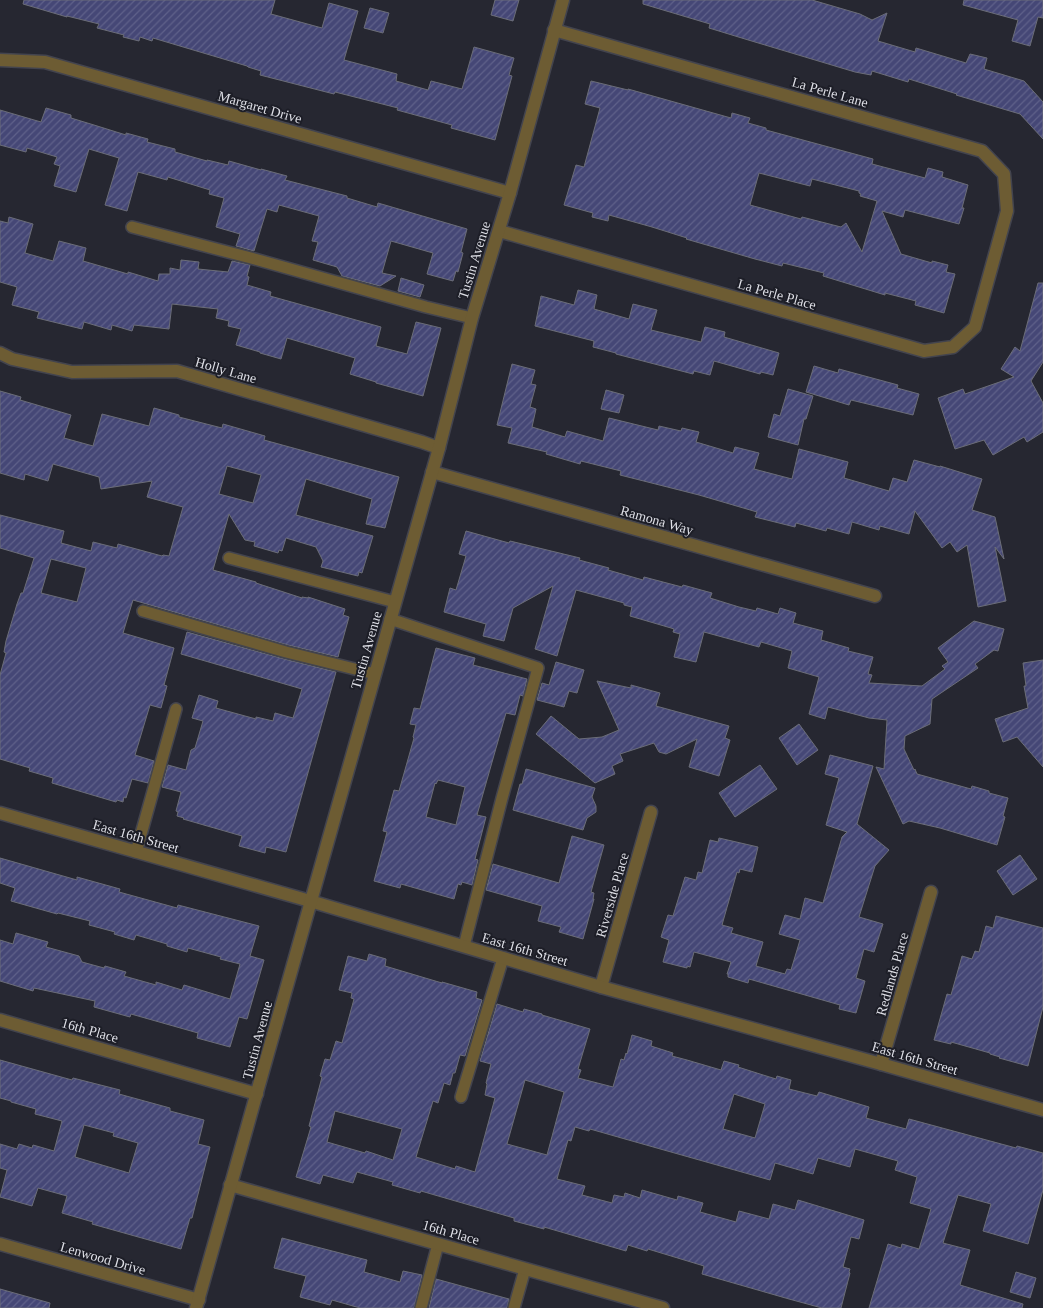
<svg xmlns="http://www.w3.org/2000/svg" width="1043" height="1308" viewBox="0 0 1043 1308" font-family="Georgia,serif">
  <defs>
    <pattern id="building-hatch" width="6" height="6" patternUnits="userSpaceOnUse" patternTransform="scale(1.25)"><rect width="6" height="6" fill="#454776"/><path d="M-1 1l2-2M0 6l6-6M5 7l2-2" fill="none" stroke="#5f618a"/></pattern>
  </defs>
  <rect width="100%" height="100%" fill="#262731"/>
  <g fill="url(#building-hatch)" stroke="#6b6d78" fill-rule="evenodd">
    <polygon points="24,0 275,0 271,14 322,28 329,3 358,11 344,60 397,74 396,81 428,90 431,81 462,89 474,47 514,58 509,75 512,76 495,140 451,128 452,125 397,110 398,108 335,92 334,94 260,75 261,71 248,67 247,66 153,38 152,41 140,37 139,41 123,37 124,35 97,28 99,24 67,16 67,17 23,4"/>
    <polygon points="495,0 519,0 513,21 491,15"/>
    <polygon points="643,0 812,0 860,14 872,20 887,13 878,41 915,52 916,48 966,63 970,54 987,58 984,69 1024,81 1043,102 1043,139 1020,114 956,95 957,94 909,79 908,82 872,71 871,75 855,72 745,39 709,28 710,24 643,4"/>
    <polygon points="964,0 1043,0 1043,18 1038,17 1030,46 1012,41 1018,20 963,5"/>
    <polygon points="370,8 389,13 383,33 364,28"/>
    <path d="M591 81 628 90V89L731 118 732 113 750 118 748 123 766 128V130L873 159 872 164 925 178 928 168 943 172 942 177 968 185 962 208H964L959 224 905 210 903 217 882 211 901 254 932 263V261L948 265 946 272 955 274 944 313 915 305 916 301 885 293V295L823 276 824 273 783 263 782 266 755 259 686 239 687 238 652 227 609 215 608 221 592 217 593 213 564 205 576 165 584 167 600 108 585 104ZM759 173 810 186 812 179 859 191V193L861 194 860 196 877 201 862 252 846 223 841 227 802 217 801 219 750 205Z"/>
    <polygon points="46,108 71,115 71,118 94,125 126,135 126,133 148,139 147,142 175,149 175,152 207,161 207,160 228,165 229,161 261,170 261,169 287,176 285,180 347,196 347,198 377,207 378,203 467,229 461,252 463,253 458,272 456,271 453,281 427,274 433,253 391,241 382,273 396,276 380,286 342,276 337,267 313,260 318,242 312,241 319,216 279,205 277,212 267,209 254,251 236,246 240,234 216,227 224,198 209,194 210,190 168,177 167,180 138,172 127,211 105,205 119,158 89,149 76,192 54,186 60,166 54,164 57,157 27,148 26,152 0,145 0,110 41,122"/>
    <polygon points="9,217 33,224 25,253 53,261 59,241 86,248 83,261 128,274 128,272 158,281 159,274 170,274 170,268 180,270 181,260 199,262 198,269 228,272 232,261 250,265 247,276 249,277 247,285 271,292 270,296 381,327 376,346 407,354 416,322 441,328 423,396 376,383 376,382 350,374 355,358 287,338 281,359 260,353 260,352 236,345 241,329 228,326 229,321 216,318 218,309 172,304 169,329 134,325 132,331 112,325 111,330 84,322 82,329 37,318 39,312 12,305 17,287 0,282 0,221 8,223"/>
    <polygon points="401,278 424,285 420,297 398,291"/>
    <polygon points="1038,283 1043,283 1043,362 1031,381 1043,403 1043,432 1027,442 1024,437 993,455 984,440 955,449 938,398 963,389 965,394 1014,377 1001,369 1015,347 1020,351"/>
    <polygon points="578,290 597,295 594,309 629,319 633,304 657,310 651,330 701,342 705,327 725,332 724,337 779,353 773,375 761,372 760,374 714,361 710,375 694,371 693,374 616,354 616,353 593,347 594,341 535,326 541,296 574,305"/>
    <polygon points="512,364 535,370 531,384 536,385 530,407 536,409 532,427 565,437 567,431 603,441 609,418 658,430 659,426 681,431 682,428 699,432 696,442 733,453 735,447 759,453 754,469 792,479 799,449 848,462 844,478 889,491 893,478 907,482 914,460 940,467 940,466 982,479 972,510 995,517 1004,559 995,547 1006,601 978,607 967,545 957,552 950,542 942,548 915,511 909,534 880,526 879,530 852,522 849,534 827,528 826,531 796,523 795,527 755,517 757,512 699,495 620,475 621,471 581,461 580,464 546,454 547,452 508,443 512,428 497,425"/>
    <polygon points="814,366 838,373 839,369 898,385 897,388 919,394 913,415 851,400 849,405 806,392"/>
    <polygon points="788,389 813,396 806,419 804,419 798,445 768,437 774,414 780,416"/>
    <polygon points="606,390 624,395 619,413 601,409"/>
    <path d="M0 391 21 397 20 400 71 415 64 438 93 446 102 414 149 426 154 408 179 415V417L222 428 223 424 265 436 264 440 399 477 385 528 366 524 372 499 306 479 296 515 373 536 362 573 359 572 358 576 321 567 323 561 316 547 286 538 282 551 279 550 278 553 254 546 255 542 245 540 229 514 213 570 256 582V583L302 598V597L308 598V597L345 609 343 615 349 617 338 657 288 645 133 600 123 633 174 648 164 685 167 686 161 708 150 705 135 755 154 761 148 783 132 779 126 798 124 797 123 802 117 800 116 802 52 783 53 778 29 771 30 768 0 759V675L6 653 4 652 6 641 17 604 21 593H23L34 558 0 548V515L64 531 61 543 91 551 93 542 117 548 118 544 162 556 163 555 169 556 183 507 147 497 152 481 101 489 99 477 53 464 48 481 25 474 24 480 0 473ZM227 466 261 475 253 503 219 494ZM51 559 86 568 77 602 41 593Z"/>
    <polygon points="466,531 509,543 510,541 580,558 579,560 609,568 608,570 643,580 644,577 682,587 683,585 712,593 710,598 739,607 756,611 757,608 778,614 780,608 796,613 793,623 823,631 821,640 849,648 848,651 873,657 868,674 872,675 869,683 922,686 945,669 942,666 948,662 938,648 974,621 1004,629 998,651 994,650 975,664 978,668 932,699 930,724 905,736 904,749 914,770 915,769 917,774 971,789 972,786 989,791 989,793 1008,798 1003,816 1005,817 997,845 940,828 909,821 903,824 876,767 884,769 887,720 869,718 828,707 825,719 809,714 819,677 788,668 792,651 761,642 759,647 704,632 696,662 674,657 680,634 673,632 674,629 671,628 630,616 632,607 624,605 624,603 576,590 557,656 535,649 553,586 513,608 504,641 483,636 486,624 444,612 450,588 456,590 466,556 459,554"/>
    <polygon points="187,632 284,659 336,672 286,852 266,847 265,853 239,846 242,836 183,819 184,818 177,816 178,812 176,811 181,792 162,787 168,765 186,770 191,750 195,748 203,721 192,718 199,695 218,701 216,708 256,719 256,717 273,721 275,713 293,718 302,689 181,654"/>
    <path d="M436 648 475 658 473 665 527 679 523 696 520 695 515 715 506 713 477 815 486 817 475 859 478 860 472 885 462 882 461 885 458 884 454 899 401 884 400 888 374 881 387 832 383 831 394 790 399 791 414 738 413 737 416 725 410 724 414 708 420 709ZM438 780 465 787 456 825 426 817 435 783 436 784Z"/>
    <polygon points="1043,660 1043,767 1017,737 1003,742 995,719 1028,708 1024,686 1026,686 1023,663"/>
    <polygon points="556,662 584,670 577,693 569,691 564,707 537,700 542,683 549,685"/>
    <polygon points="597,681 631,688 631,685 660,693 656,706 729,726 725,738 730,740 719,776 689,767 697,739 666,754 659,752 654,743 620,754 623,761 612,766 615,774 595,783 536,734 551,716 579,739 602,737 619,730"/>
    <polygon points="799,724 818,750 797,765 779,738"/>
    <polygon points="830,755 873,766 857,824 889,850 875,866 859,917 883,924 874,952 864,949 856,978 865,981 856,1013 839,1009 840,1005 749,979 748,983 728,977 728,974 727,974 731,962 694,952 690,967 687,966 687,968 663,962 669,940 661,937 668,915 673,916 685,877 696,880 698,872 702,873 710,840 718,842 719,838 758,847 752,872 740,869 739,873 737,872 722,925 733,928 731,933 763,942 756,966 785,974 787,969 791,970 800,940 779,934 785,915 800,919 805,898 823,903 842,837 847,832 826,825 839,778 825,774"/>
    <polygon points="760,765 777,789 735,817 719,793"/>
    <polygon points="526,769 595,788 592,797 596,806 596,812 587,818 583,830 513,810 520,784 522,784"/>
    <polygon points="572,836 604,845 591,892 594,893 593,899 594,899 583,939 559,932 561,927 538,921 542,906 486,890 493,864 559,883"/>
    <polygon points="1020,855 1037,879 1013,895 997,871"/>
    <polygon points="0,858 77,880 77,877 120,889 119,892 177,908 178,905 259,926 250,956 264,960 247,1019 239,1017 230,1047 197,1038 198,1033 131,1014 130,1017 94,1007 95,1001 34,988 33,991 0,981 0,940 13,944 16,933 48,942 46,947 79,956 82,962 104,968 105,966 126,972 124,976 156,985 156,982 182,990 184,985 230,999 240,964 220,959 221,957 188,948 187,952 167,946 167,944 136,935 134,940 114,934 115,932 89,925 90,921 58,913 57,914 11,901 15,888 0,883"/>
    <polygon points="996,916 1043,928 1043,1007 1028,1066 999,1058 1000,1057 990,1054 990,1053 951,1042 951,1044 934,1040 947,994 951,995 962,956 972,959 975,951 979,952 986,926 993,928"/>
    <path d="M369 954 386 959 385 966 442 983V982L477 992 476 998 482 1000 465 1056 460 1055 455 1073H453L450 1085 444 1083 438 1103 433 1101 416 1157 455 1169 456 1166 475 1172 495 1098 485 1095 487 1084 486 1083 491 1064 480 1061 497 1004 523 1012 524 1009 542 1014V1015L590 1029 578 1069 581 1070 578 1078 613 1087 621 1059 624 1060 626 1053 627 1054 632 1035 652 1041 651 1046 673 1053 672 1056 687 1060 721 1070 724 1061 739 1065 738 1067 760 1074 776 1079 777 1076 791 1080 789 1089 817 1096 819 1092 869 1107 866 1118 906 1129 909 1119 1016 1148 1017 1146 1043 1153V1190L1028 1244 983 1231 991 1204 958 1195 943 1243 970 1250 960 1285 1023 1304 1022 1308H869L888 1244 901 1248 902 1244 919 1249 931 1209 910 1203 917 1177 895 1170 898 1161 855 1149 850 1167 818 1158 813 1174 775 1163 770 1180 625 1139 590 1129 589 1131 575 1127 571 1141 568 1140 557 1179 585 1186 582 1195 612 1203 614 1195 624 1197 625 1193 640 1198 642 1190 677 1200 678 1196 703 1203 700 1212 736 1222 739 1211 769 1219 773 1204 795 1210 798 1200 864 1220 859 1239 851 1237 843 1267 850 1269 849 1272 850 1273 841 1308H822L789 1299 702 1274 704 1266 648 1249 647 1251 628 1245 626 1251 544 1227V1229L514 1221V1218L421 1191 420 1193 392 1185 393 1182 357 1172 353 1183 323 1175 320 1184 296 1177 311 1127 309 1126 322 1077 320 1076 325 1059 330 1060 336 1041 342 1043 354 999 351 998 352 993 339 990 348 956 367 961ZM525 1080 564 1092 547 1155 507 1144ZM734 1094 765 1104 755 1138 723 1129ZM335 1111 402 1129 393 1160 366 1151 365 1153 327 1142Z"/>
    <path d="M0 1060 72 1080 73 1078 120 1090 119 1094 170 1108V1111L204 1120 198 1144 210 1147 192 1218H190L181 1249 92 1224 93 1222 62 1213 67 1196 38 1188 32 1206 0 1197 7 1170 0 1168V1144L17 1149 19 1144 32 1148 33 1145 54 1151 62 1121 35 1114 36 1109 11 1102V1101L0 1098ZM84 1125 114 1133 113 1136 138 1143 129 1173 75 1157Z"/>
    <polygon points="282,1238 367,1260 364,1272 400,1282 403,1271 422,1275 414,1308 360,1308 332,1300 330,1305 300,1297 306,1276 274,1268"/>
    <polygon points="1016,1272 1036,1278 1030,1298 1010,1292"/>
    <polygon points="436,1279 509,1299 507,1308 429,1308"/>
    <polygon points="0,1289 50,1303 49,1308 0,1308"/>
  </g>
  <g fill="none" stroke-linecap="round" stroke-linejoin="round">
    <g stroke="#43444e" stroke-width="14">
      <g id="service">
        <polyline points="132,227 251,258 426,307 472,318"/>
        <polyline points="229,558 395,602"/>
        <polyline points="143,611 286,652 375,674"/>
        <polyline points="390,619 538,668 502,798 464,946"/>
        <polyline points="136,852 176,709"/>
        <polyline points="461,1097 503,958"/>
        <polyline points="421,1308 438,1244"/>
        <polyline points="514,1308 525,1269"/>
      </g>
    </g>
    <g stroke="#43444e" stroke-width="15">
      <g id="minor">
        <polyline points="0,60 45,62 510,193"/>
        <polyline points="499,231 924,351 953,347 975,327 1007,211 1004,174 982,151 554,30"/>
        <polyline points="0,353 12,359 72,372 177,371 422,442 439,448"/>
        <polyline points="432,472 875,596"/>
        <polyline points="601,987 651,812"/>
        <polyline points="0,1020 257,1094"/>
        <polyline points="881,1064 931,892"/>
        <polyline points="230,1185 663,1308"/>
        <polyline points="0,1244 199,1300"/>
      </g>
    </g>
    <g stroke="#43444e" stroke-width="15">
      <g id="tertiary">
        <polyline points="0,813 310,901 601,987 881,1064 1043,1110"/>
        <polyline points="196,1308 439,448 472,318 510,193 563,0"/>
      </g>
    </g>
    <use href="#service" stroke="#6d5c33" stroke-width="11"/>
    <use href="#minor" stroke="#6d5c33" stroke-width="12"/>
    <use href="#tertiary" stroke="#6d5c33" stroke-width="12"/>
  </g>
  <g text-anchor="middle" stroke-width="4" stroke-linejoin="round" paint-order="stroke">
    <g font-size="14" fill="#dedfe6" stroke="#1d1e27">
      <text transform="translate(830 92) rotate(16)" y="5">La Perle Lane</text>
      <text transform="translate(260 107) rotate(16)" y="5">Margaret Drive</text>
      <text transform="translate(474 260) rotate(-73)" y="5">Tustin Avenue</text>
      <text transform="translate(777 294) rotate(16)" y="5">La Perle Place</text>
      <text transform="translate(226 370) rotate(16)" y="5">Holly Lane</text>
      <text transform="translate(657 520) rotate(16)" y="5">Ramona Way</text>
      <text transform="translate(366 650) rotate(-74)" y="5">Tustin Avenue</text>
      <text transform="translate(136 836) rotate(16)" y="5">East 16th Street</text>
      <text transform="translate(612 895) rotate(-74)" y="5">Riverside Place</text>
      <text transform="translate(525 949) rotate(16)" y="5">East 16th Street</text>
      <text transform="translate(892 974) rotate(-74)" y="5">Redlands Place</text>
      <text transform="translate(90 1030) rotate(16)" y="5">16th Place</text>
      <text transform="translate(257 1040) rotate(-75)" y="5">Tustin Avenue</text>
      <text transform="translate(915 1058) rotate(16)" y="5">East 16th Street</text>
      <text transform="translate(451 1232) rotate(16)" y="5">16th Place</text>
      <text transform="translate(103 1258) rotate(16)" y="5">Lenwood Drive</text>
    </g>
  </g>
</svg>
